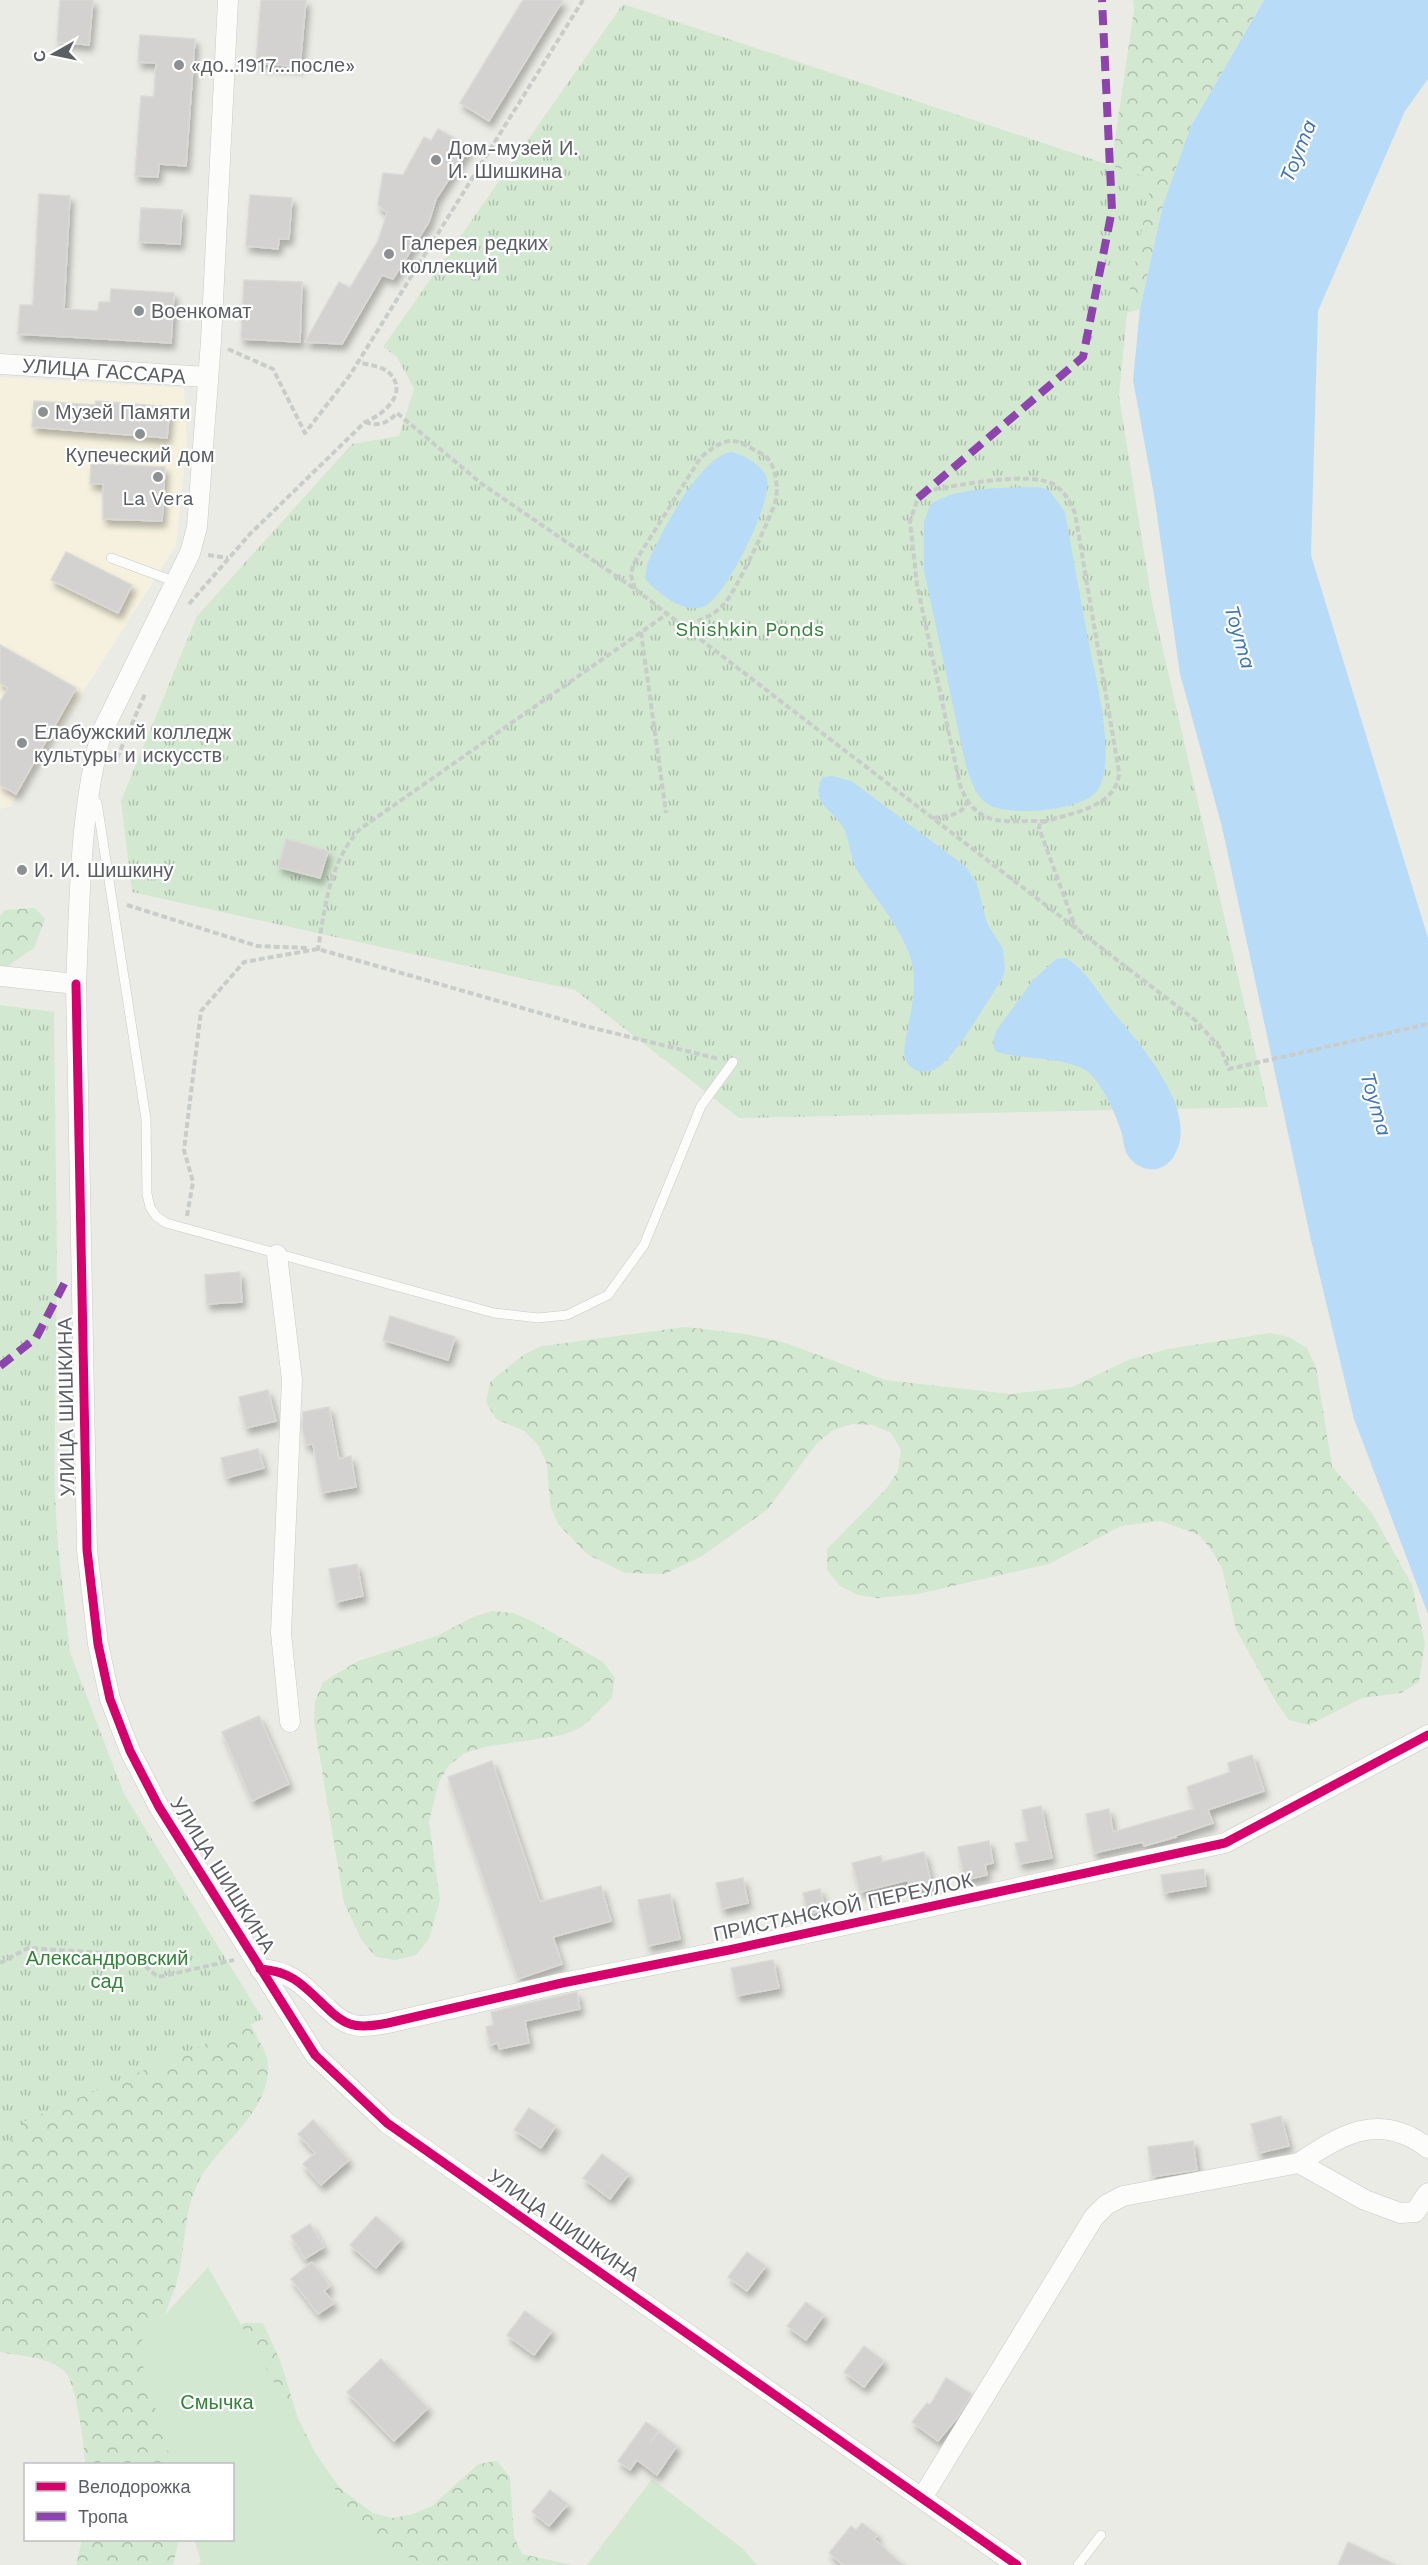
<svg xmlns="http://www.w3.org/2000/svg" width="1428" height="2565" viewBox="0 0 1428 2565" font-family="'Work Sans',sans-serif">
  <defs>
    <pattern id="forest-crowns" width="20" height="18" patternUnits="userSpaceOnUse" patternTransform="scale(1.5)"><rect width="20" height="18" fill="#d3e8d1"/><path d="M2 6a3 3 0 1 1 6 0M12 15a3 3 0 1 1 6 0" fill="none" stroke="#aebfad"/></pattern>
    <pattern id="park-tufts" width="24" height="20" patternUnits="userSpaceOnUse" patternTransform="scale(1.5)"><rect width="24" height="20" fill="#d3e8d1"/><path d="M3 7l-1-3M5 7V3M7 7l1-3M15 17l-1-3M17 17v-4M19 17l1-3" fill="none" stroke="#aebfad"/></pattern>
    <filter id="shadow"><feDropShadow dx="3.5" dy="6" stdDeviation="3" flood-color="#0004"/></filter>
  </defs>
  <rect width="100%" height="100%" fill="#ebebe6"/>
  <polygon fill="#f5f1de" points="0,377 184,388 187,444 176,546 10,807 0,809"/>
  <g fill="url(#forest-crowns)">
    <polygon points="1133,0 1264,0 1191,126 1163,206 1140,309 1124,314 1096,269 1134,10"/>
    <polygon points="35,908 45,919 34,948 5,968 0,967 0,916 5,910"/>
    <path d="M0 1024 51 1414 61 1609 68 1650 125 1816 184 1901 261 2044C264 2050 268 2058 268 2065 271 2113 215 2146 197 2185 182 2217 186 2256 175 2288 170 2302 165 2313 162 2327L190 2464H85C85 2447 76 2385 66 2373 52 2357 20 2356 0 2352Z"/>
    <polygon points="685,1327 746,1334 786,1343 885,1380 1010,1394 1072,1387 1128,1360 1168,1349 1270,1333 1289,1337 1307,1348 1316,1367 1332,1466 1372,1513 1412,1585 1425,1643 1419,1682 1401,1693 1362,1698 1309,1725 1289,1720 1276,1702 1236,1629 1222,1568 1212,1551 1199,1535 1161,1521 1121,1526 1049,1564 918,1594 878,1598 858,1595 840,1586 827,1570 827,1549 886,1489 898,1471 901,1450 891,1433 872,1425 852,1424 833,1430 817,1443 767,1510 702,1556 665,1574 625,1573 587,1554 558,1524 550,1505 547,1465 539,1446 524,1431 496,1419 486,1402 490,1382 523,1355 542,1346"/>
    <polygon points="492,1611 513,1613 532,1621 603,1662 615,1678 612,1698 582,1727 563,1735 485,1747 465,1753 449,1765 439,1782 429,1821 440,1900 429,1939 416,1955 396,1960 376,1957 362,1941 344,1903 314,1722 315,1701 323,1682 358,1661 437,1636 473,1617"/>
    <polygon points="243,2323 263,2323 280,2360 298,2418 316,2454 340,2488 373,2513 393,2518 413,2514 432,2506 478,2464 497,2461 510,2477 514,2536 522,2554 572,2565 340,2565 232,2464 231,2344"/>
    <polygon points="82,2540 179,2540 173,2565 76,2565"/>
  </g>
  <g fill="url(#park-tufts)">
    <polygon points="623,4 1152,179 1129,293 1119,396 1152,602 1268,1107 739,1118 575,990 132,892 121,801 197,616 352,444 399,436 414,389 397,357 383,347"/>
    <polygon points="0,1005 54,1012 57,1262 54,1509 70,1652 124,1794 263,2019 23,2122 0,2161"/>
  </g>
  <g fill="#d3e8d1">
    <polygon points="208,2267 354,2522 421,2565 198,2565 201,2561 194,2540 232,2540 232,2464 172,2464 137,2346"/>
    <polygon points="652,2479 742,2548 757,2565 587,2565"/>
  </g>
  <g fill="#b8dcf8">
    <polygon points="1264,0 1428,0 1428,79 1405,111 1318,311 1311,555 1428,938 1428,1614 1354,1419 1311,1240 1222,827 1180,674 1154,495 1133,380 1140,309 1163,205 1191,126"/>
    <path d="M732 452C745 456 763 465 767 479 773 502 724 601 703 607 683 614 660 594 647 581L645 578 647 565C659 536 700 455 732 452Z"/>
    <path d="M1038 487 1049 490 1065 512C1072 553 1080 594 1087 634 1094 671 1117 755 1099 788 1090 806 1042 812 1023 811 984 810 978 802 966 766L924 571V522L930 505C954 486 1007 488 1038 487Z"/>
    <path d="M833 776 853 782 966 867 977 884 987 923 1003 949 1005 970 1002 979C989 998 953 1062 934 1070 928 1072 920 1072 915 1070 907 1066 905 1059 904 1051 908 1021 920 985 910 956 898 923 875 899 857 870 850 858 850 843 845 831 836 810 807 804 823 777Z"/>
    <path d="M1066 958C1087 971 1099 994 1114 1013 1140 1045 1201 1111 1174 1156 1169 1165 1158 1171 1148 1169 1141 1168 1133 1163 1129 1157 1123 1150 1124 1139 1121 1131 1115 1113 1106 1093 1094 1078 1077 1055 1020 1061 995 1051L993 1041 996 1031 1033 980 1056 959Z"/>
  </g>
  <g fill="#d3d2d0" stroke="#dad9d5" stroke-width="1.5" filter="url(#shadow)">
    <polygon points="60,0 93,0 89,45 57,42"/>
    <polygon points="261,0 306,0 300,67 256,63"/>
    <polygon points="523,0 563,0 489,121 460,103"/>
    <polygon points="140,35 195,39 186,166 159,164 158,177 135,176 141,96 154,97 156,63 138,62"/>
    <polygon points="438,129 470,147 436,199 429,222 393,279 382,275 342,344 305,342 339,282 350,288 378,241 387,213 378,205 383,173 403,175 424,137 431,141"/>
    <polygon points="39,194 70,196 64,309 98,311 99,302 110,302 111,289 174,293 171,343 18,334 20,305 33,305"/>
    <polygon points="250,195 292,198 289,239 279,239 278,249 246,246"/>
    <polygon points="141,208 182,210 180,244 139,242"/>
    <polygon points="244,280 302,282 300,342 241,339"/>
    <polygon points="34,401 95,405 96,401 170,407 167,438 32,427"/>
    <polygon points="91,464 165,467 162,521 103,519 103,484 90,484"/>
    <polygon points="66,552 132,585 118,613 51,580"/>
    <polygon points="0,645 76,688 16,794 0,785 0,702 8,688 0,683"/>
    <polygon points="286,839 328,851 320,878 278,867"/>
    <polygon points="240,1272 242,1302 207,1304 205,1275"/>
    <polygon points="390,1316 455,1337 448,1360 383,1340"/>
    <polygon points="268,1390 276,1421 246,1428 239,1397"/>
    <polygon points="329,1407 339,1459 351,1456 356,1487 322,1493 313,1444 306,1445 302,1427 303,1412"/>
    <polygon points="258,1449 264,1468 226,1478 221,1458"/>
    <polygon points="357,1564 363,1596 336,1602 329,1569"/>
    <polygon points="259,1716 289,1784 252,1801 222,1732"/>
    <polygon points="1252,1755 1264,1791 1208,1810 1213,1823 1175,1836 1176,1837 1144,1846 1143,1842 1094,1853 1086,1814 1109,1809 1113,1832 1194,1809 1187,1787 1230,1772 1228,1763"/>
    <polygon points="492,1761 540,1902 601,1886 611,1921 553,1937 562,1964 518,1979 448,1777"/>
    <polygon points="1041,1806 1052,1858 1020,1864 1015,1843 1028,1841 1022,1810"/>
    <polygon points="989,1841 993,1863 985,1865 987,1875 965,1880 958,1847"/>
    <polygon points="924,1852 932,1886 911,1891 908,1880 860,1892 852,1863 881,1856 882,1862"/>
    <polygon points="1204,1869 1206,1886 1164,1893 1161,1875"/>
    <polygon points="743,1878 748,1903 722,1909 716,1883"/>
    <polygon points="820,1889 825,1910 808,1914 803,1893"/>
    <polygon points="670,1894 680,1939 648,1946 638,1900"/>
    <polygon points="773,1960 779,1988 737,1996 731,1968"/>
    <polygon points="577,1992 580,2009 525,2021 529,2043 499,2049 498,2043 490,2045 486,2027 494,2025 491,2012"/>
    <polygon points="529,2108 556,2126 541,2148 514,2130"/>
    <polygon points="1281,2116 1289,2146 1259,2153 1251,2124"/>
    <polygon points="313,2120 349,2160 321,2185 303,2164 315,2153 298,2134"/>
    <polygon points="1193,2141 1197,2170 1152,2177 1148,2147"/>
    <polygon points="602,2154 629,2174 610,2199 583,2178"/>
    <polygon points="376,2216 401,2239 376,2268 350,2245"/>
    <polygon points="310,2224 324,2247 305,2259 291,2236"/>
    <polygon points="747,2252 766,2266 747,2291 728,2277"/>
    <polygon points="312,2262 330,2286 324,2291 334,2303 318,2314 291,2279"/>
    <polygon points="806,2302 824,2315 806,2340 787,2326"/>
    <polygon points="525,2311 552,2331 534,2355 507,2335"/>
    <polygon points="864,2346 884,2361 864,2387 844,2372"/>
    <polygon points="381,2359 428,2408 394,2441 347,2392"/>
    <polygon points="946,2378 972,2394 957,2418 938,2441 912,2422 927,2403 930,2405"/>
    <polygon points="646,2422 659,2431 650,2443 658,2432 677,2446 657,2475 637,2460 630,2470 618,2461"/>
    <polygon points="550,2490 568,2504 549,2526 532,2512"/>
    <polygon points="862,2523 878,2535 874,2539 903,2565 843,2565 829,2553 851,2526 856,2530"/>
    <polygon points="1348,2542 1396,2565 1338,2565"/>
  </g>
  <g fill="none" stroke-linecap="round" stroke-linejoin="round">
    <g stroke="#c8c9c8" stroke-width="10">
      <g id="lane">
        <polyline points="111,558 176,582"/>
        <polyline points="91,794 97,803 146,1119 147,1194 150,1207 156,1216 166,1223 494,1313 538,1318 567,1315 608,1295 644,1245 701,1106 733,1062"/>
        <polyline points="1078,2565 1101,2535"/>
      </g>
    </g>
    <g stroke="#c8c9c8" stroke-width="21">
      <g id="street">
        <polyline points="0,364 208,377"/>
        <path d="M0 976 76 984C80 900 79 816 101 734L190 553 197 527 211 341 228 0"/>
        <polyline points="76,984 87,1550 98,1644 110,1699 130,1751 159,1807 315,2055 387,2123 1017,2565"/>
        <polyline points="277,1255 292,1380 281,1633 290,1722"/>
        <path d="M260 1969C292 1971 304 1986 327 2008 333 2014 341 2021 350 2024 361 2028 376 2025 388 2023L562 1983 729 1950 1225 1843 1428 1735"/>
        <path d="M1299 2163C1342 2134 1380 2111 1428 2148"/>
        <polyline points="922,2498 1094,2217 1106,2205 1123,2196 1299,2163 1365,2200 1400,2213 1415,2212 1428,2193"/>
      </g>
    </g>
    <g stroke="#c8cdca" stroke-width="4" stroke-dasharray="6 3" stroke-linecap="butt">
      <polyline points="228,349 273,369 305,433 350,375 583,0"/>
      <path d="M365 422C378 427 388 423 397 413L482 484 635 589 1195 1020 1221 1049 1229 1069 1428 1024"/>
      <polyline points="208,555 228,558"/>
      <path d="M635 589 631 575 633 565 701 457C718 444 728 434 749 447 756 451 768 456 771 463 776 473 778 488 776 499 773 514 735 592 725 603 714 616 697 623 681 624"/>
      <path d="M189 604 250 534 365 422C381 416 407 396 392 376 385 366 368 365 357 362"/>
      <polyline points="641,632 666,813"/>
      <polyline points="117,758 145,694"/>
      <path d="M933 818C946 816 962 816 967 802"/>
      <path d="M1046 821C1005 820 977 830 960 785L917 585 910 521 918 498 931 490C959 485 1029 471 1053 484 1064 490 1070 502 1075 513L1119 772C1118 808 1067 814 1040 823L1039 828 1076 929"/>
      <polyline points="127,905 257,946 308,948"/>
      <path d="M316 948 318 949C325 906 330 861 360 829L667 614"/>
      <polyline points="187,1216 193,1182 184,1150 201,1011 244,962 318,949 581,1025 719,1059"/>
      <polyline points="0,1963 28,1948 132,1955 158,1977 234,1960"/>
    </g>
    <use href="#lane" stroke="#fcfcfb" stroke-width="9"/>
    <use href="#street" stroke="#fcfcfb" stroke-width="20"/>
    <g stroke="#8e44ad" stroke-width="8" stroke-dasharray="15 8" stroke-linecap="butt">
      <polyline points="918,498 1083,357 1112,210 1102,0"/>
      <polyline points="0,1366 36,1338 65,1282"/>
    </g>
    <g stroke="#fff" stroke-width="13">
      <g id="cycleway">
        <polyline points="76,984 87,1550 98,1644 110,1699 130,1751 159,1807 315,2055 387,2123 1017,2565"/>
        <path d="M260 1969C292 1971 304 1986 327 2008 333 2014 341 2021 350 2024 361 2028 376 2025 388 2023L562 1983 729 1950 1225 1843 1428 1735"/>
      </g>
    </g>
    <use href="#cycleway" stroke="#d6006c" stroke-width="9"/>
  </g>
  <g fill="#8d9092" stroke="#fff" stroke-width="2">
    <circle cx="179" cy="65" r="6"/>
    <circle cx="436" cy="160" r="6"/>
    <circle cx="389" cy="254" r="6"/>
    <circle cx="139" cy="311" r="6"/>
    <circle cx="43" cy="412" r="6"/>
    <circle cx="140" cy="434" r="6"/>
    <circle cx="158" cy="477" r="6"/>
    <circle cx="22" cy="743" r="6"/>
    <circle cx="22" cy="870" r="6"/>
  </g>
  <g text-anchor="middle" stroke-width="4.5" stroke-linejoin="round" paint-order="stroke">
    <g font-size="20" fill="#5b5f64" stroke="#fff" text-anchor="start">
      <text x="191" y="72">«до...1917...после»</text>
      <text x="448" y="155">Дом-музей И.<tspan x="448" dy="23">И. Шишкина</tspan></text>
      <text x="401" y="250">Галерея редких<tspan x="401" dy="23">коллекций</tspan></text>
      <text x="151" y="318">Военкомат</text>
      <text x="55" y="419">Музей Памяти</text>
      <text x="140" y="462" text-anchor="middle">Купеческий дом</text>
      <text x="158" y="505" text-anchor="middle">La Vera</text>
      <text x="34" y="739">Елабужский колледж<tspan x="34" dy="23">культуры и искусств</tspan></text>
      <text x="34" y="877">И. И. Шишкину</text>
    </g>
    <g font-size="20" fill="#5b5f64" stroke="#fff">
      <text transform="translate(104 371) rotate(4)" y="7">УЛИЦА ГАССАРА</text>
      <text transform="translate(66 1407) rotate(-91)" y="7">УЛИЦА ШИШКИНА</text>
      <text transform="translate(223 1875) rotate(58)" y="7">УЛИЦА ШИШКИНА</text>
      <text transform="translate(843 1907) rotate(-12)" y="7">ПРИСТАНСКОЙ ПЕРЕУЛОК</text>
      <text transform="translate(564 2225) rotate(35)" y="7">УЛИЦА ШИШКИНА</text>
    </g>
    <g font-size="20" fill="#338339" stroke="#fff">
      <text x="750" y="636">Shishkin Ponds</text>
      <text x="107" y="1965">Александровский<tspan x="107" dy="23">сад</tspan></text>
      <text x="217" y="2409">Смычка</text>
    </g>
    <g font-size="21" font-style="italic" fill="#3f75b2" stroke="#fff">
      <text transform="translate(1298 151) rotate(-68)" y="7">Toyma</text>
      <text transform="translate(1240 637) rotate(74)" y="7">Toyma</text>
      <text transform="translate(1376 1104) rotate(74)" y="7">Toyma</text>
    </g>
  </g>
  <rect x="24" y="2463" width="210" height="78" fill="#ffffff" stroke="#bdbfc1" stroke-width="1.5"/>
  <rect x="36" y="2482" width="30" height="9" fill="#d6006c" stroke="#bdbfc1" stroke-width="1.5"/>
  <text x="78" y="2493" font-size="18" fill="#5b5f64">Велодорожка</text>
  <rect x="36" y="2512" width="30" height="9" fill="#8e44ad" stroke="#bdbfc1" stroke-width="1.5"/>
  <text x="78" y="2523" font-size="18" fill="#5b5f64">Тропа</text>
  <g transform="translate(54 54) rotate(261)" stroke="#ffffff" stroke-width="4.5" paint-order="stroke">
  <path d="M0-4.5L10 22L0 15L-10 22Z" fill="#5b5f64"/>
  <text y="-9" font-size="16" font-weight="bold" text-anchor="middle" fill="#5b5f64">С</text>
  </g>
</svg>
